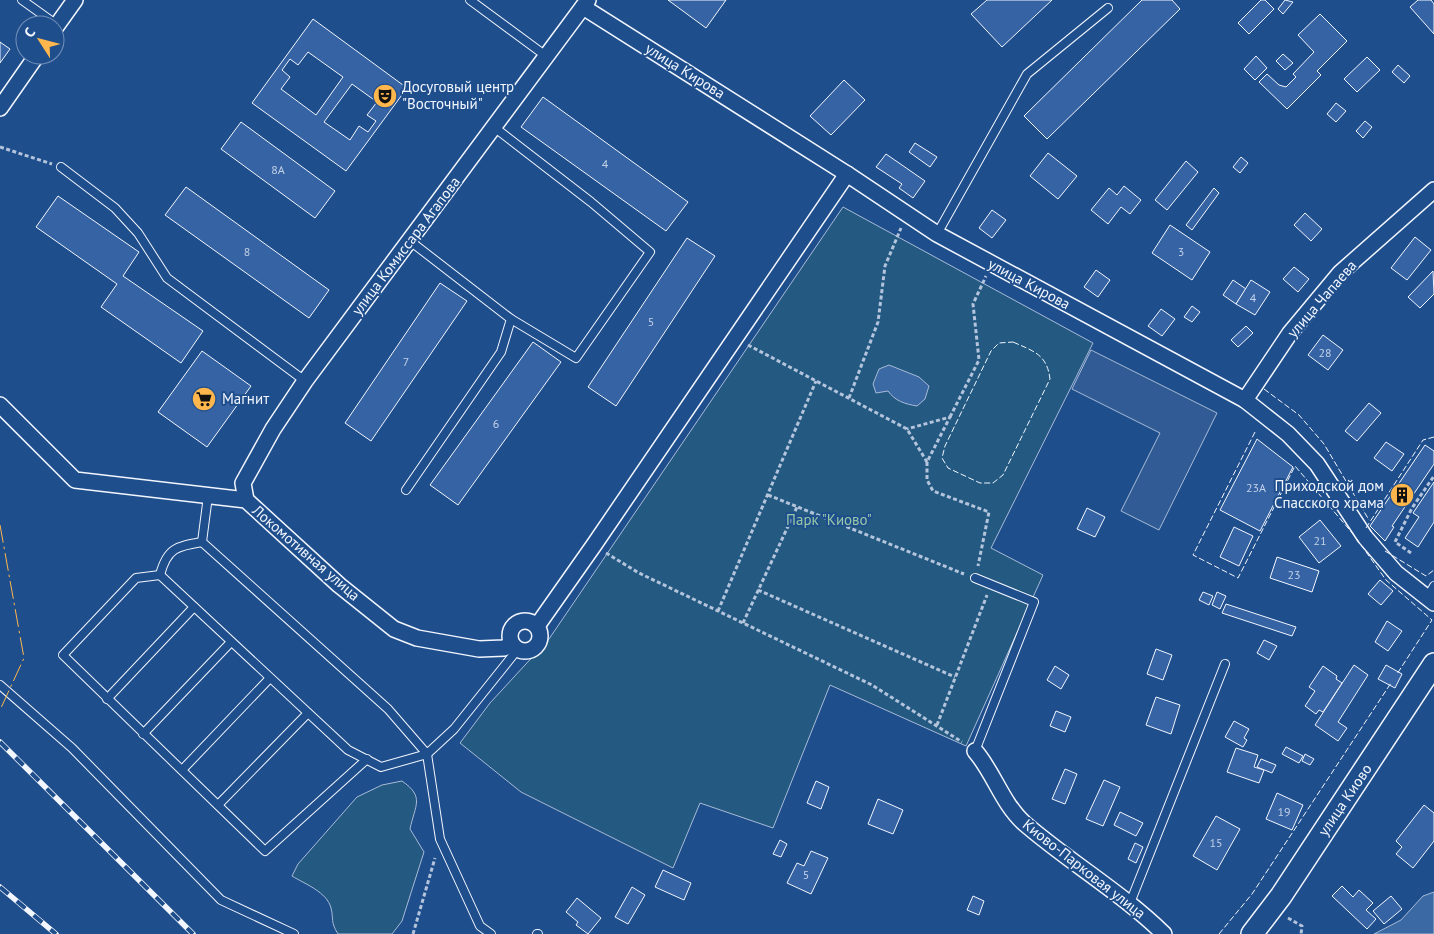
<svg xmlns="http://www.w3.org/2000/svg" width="1434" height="934" viewBox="0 0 1434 934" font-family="'PT Sans',sans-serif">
  <rect width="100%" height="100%" fill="#1f4e8c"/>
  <g fill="#245a82" stroke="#a8bbd7">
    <polygon points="843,207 1093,343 991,548 1043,575 966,746 830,685 773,828 700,803 673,868 521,792 460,743 490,703 549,639"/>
    <path d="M402 781C425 797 415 805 410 829L424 852 402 921 392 934H338C330 921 334 920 331 908 327 892 305 884 292 876L298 864 357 797 382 785Z"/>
  </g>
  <polygon fill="#305b95" stroke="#a8bbd7" points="1091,350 1217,413 1159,530 1121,511 1160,433 1072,389"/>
  <g fill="#3b69a3" stroke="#a8bbd7">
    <path d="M889 365 919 377 929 386 925 399 917 406C905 404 895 401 888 391L876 393 873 384 879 369Z"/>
    <polygon points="1434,892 1434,934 1374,934 1401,920 1423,896"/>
  </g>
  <g fill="#3563a3" stroke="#f2f6ff" fill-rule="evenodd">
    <polygon points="668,0 726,0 706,28"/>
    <polygon points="987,0 1052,0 1002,47 971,14"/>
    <polygon points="1142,0 1172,0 1180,9 1047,139 1024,116"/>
    <polygon points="1261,0 1265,0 1274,9 1249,34 1238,23"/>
    <polygon points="1285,0 1293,2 1283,14 1278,9"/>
    <polygon points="1418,0 1431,0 1434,4 1434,34 1410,7"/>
    <polygon points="1320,14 1347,41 1317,71 1321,75 1287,109 1259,82 1267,74 1279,85 1286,87 1296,77 1293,74 1314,52 1298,35"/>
    <path d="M313 19 407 88 346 171 252 103ZM308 52 343 77 316 115 281 89 290 77 282 70 290 59 298 65ZM352 84 377 102 367 115 376 121 368 132 359 126 350 140 324 122Z"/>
    <polygon points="0,42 10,49 0,63"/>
    <polygon points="1283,54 1293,63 1285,70 1276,61"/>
    <polygon points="1256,56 1267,68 1255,80 1244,69"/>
    <polygon points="1367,57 1380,70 1357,92 1344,79"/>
    <polygon points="1398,65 1410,76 1404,83 1392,72"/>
    <polygon points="844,80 865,100 831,135 810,116"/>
    <polygon points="543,97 688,202 666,231 521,127"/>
    <polygon points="1336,103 1346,111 1336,122 1327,114"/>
    <polygon points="1365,121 1372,127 1363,138 1356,131"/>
    <polygon points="241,122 335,191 315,218 221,149"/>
    <polygon points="915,143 937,157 930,167 909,152"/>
    <polygon points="1048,153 1077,176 1058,199 1030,176"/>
    <polygon points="886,154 925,181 913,198 899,188 902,184 876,167"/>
    <polygon points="1241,157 1248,163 1240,173 1233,167"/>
    <polygon points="1186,161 1198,172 1167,210 1155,200"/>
    <polygon points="1124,186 1141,200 1130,214 1121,207 1108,224 1091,210 1109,188 1117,195"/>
    <polygon points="186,187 329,290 309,318 165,215"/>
    <polygon points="1214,188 1219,193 1192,230 1186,225"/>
    <polygon points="58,196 139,252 123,276 203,331 181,363 101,307 117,284 36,227"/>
    <polygon points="992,210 1006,220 992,238 979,228"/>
    <polygon points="1305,213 1322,229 1311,241 1294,225"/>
    <polygon points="1170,225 1210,252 1192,280 1152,253"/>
    <polygon points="1415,237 1431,250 1407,280 1391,268"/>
    <polygon points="687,238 715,256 616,406 588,387"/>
    <polygon points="1294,267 1309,279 1298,292 1283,279"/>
    <polygon points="1096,270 1110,280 1098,297 1084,287"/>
    <polygon points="1433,271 1434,294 1420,308 1408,297"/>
    <polygon points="1233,280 1246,289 1236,304 1223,295"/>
    <polygon points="1251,280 1270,292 1255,315 1236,304"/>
    <polygon points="440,283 467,301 371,441 345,423"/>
    <polygon points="1192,306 1200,312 1192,322 1184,317"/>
    <polygon points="1161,309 1175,319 1162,336 1148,326"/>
    <polygon points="1246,326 1253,333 1238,347 1231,340"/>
    <polygon points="1323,335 1343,350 1328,370 1308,355"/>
    <polygon points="533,342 561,362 458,505 430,485"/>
    <polygon points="202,351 251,386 207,447 158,412"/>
    <polygon points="1369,403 1381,413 1357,441 1345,431"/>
    <polygon points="1257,439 1293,467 1260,531 1220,510"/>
    <polygon points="1386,442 1404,454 1392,471 1374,458"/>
    <polygon points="1425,445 1434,451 1434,464 1392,526 1394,527 1385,541 1370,526"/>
    <polygon points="1434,482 1434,522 1418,547 1405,538 1419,517 1413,513"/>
    <polygon points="1087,508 1105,517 1095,537 1077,529"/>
    <polygon points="1320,520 1341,546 1319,563 1299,537"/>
    <polygon points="1234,527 1253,536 1239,566 1220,557"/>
    <polygon points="1277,557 1319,571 1312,592 1270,578"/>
    <polygon points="1380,580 1393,591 1381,605 1368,594"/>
    <polygon points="1203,592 1213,596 1209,605 1199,600"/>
    <polygon points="1217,592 1226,596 1220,609 1212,605"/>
    <polygon points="1226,604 1296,627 1292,636 1222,613"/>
    <polygon points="1387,621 1402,631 1388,651 1375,642"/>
    <polygon points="1264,640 1277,646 1269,660 1257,653"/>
    <polygon points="1156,649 1172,655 1163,680 1147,674"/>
    <polygon points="1354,665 1368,675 1338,722 1347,728 1338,741 1315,725"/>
    <polygon points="1386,665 1402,674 1395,688 1378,679"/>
    <polygon points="1055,666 1069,675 1061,689 1047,680"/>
    <polygon points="1323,666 1337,676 1336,679 1342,683 1323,712 1319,710 1316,714 1305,706 1315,691 1309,687"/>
    <polygon points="1156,697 1180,705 1171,734 1146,725"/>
    <polygon points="1056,711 1071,717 1065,732 1050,726"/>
    <polygon points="1234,721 1249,729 1244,738 1247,740 1243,747 1225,737"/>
    <polygon points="1286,747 1303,756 1299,763 1282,754"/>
    <polygon points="1236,748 1258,755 1254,767 1264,770 1259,783 1227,772"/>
    <polygon points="1305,754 1314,759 1310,765 1302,761"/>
    <polygon points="1261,759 1276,765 1272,773 1257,767"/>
    <polygon points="1065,769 1077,774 1065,804 1052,799"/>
    <polygon points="1104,780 1120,787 1103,826 1086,819"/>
    <polygon points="816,781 829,787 821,809 807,803"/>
    <polygon points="1277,793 1303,805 1292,830 1266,819"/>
    <polygon points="878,799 903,810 893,834 868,824"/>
    <polygon points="1424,805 1434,813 1434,841 1413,868 1396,854 1402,847 1396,841"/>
    <polygon points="1120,812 1143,823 1136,836 1114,825"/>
    <polygon points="1216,816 1240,829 1217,870 1193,856"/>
    <polygon points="780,840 787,844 781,857 773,854"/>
    <polygon points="1135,843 1143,847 1136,863 1128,859"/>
    <polygon points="811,851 828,858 811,894 787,883 797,863 804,866"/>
    <polygon points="663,870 691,883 684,900 655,887"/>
    <polygon points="1342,886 1353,897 1359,890 1373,903 1366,910 1376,919 1367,929 1332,896"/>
    <polygon points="632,887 645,895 628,924 615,917"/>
    <polygon points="973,896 984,901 979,915 967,910"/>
    <polygon points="1391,896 1402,909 1384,924 1373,911"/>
    <polygon points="577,898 601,918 588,934 576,925 578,922 566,912"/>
  </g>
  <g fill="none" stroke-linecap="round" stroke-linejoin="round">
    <g stroke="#f2f6ff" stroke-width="10">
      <g id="service">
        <polyline points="22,0 57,25"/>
        <polyline points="470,0 546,56"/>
        <polyline points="494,127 591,202 650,252 576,358 511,319"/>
        <polyline points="61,167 115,208 138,233 167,278 305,381"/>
        <polyline points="937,234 1027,74 1108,8"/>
        <polyline points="406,490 501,352 511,319 410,241"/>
        <polyline points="208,496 202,542 388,709 427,754 454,729 518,649"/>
        <polyline points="160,575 136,578 63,655 265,851 367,759"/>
        <polyline points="160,575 348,750 381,767 427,754 440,839 480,926 491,934"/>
        <path d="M160 575C167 548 177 546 202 542"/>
        <polyline points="1427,598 1434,586"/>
        <polyline points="0,685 72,748 221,900 294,934"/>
        <polyline points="107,699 194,607"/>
        <polyline points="143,734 231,642"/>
        <polyline points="975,751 1034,602 975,578"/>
        <polyline points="182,770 270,678"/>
        <polyline points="218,805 308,713"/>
        <polyline points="1130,903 1225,664"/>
        <polyline points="537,934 538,934"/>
      </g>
    </g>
    <g stroke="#f2f6ff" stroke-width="18">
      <g id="minor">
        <polyline points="583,7 847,174 937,234 1245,400 1288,434 1317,464 1365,537 1396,573 1434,603"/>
        <polyline points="55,28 75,0"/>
        <polyline points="0,108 37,55"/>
        <polyline points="1245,400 1290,333 1340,273 1434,190"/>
        <polyline points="0,405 75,480 246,500 339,585 394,629 417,638 479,649 504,648 512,644"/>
        <polyline points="246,500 243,483 273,429 305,381 588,0"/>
        <circle cx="525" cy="636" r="15"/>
        <polyline points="537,626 594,545 847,174"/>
        <path d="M975 751C994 773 1002 803 1024 823 1069 862 1121 892 1164 934"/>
      </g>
    </g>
    <g stroke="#f2f6ff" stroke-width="24">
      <polyline id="secondary" points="1252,934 1281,896 1434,664"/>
    </g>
    <g stroke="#b3c4dc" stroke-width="3" stroke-dasharray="4 2.5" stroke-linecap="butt">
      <polyline points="0,147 52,164"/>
      <polyline points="748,345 907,429 927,462 950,417 907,429"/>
      <polyline points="849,398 878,322 885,266 901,228"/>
      <polyline points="950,417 979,360 973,304 986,276"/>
      <polyline points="927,462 927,480 933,491 989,512 978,566"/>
      <polyline points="768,495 964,574"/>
      <polyline points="606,553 639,573 872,685 962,742"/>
      <polyline points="1411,553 1395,542 1412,508 1434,476"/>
      <polyline points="758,590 955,677"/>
      <polyline points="718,611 816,381"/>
      <polyline points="743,623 797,507"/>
      <polyline points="937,725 987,595"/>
      <polyline points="1288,918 1302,926 1301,934"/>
      <polyline points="413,934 435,858"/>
    </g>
    <use href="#service" stroke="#1f4e8c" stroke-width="8"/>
    <use href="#minor" stroke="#1f4e8c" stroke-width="15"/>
    <use href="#secondary" stroke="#1f4e8c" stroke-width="21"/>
    <g stroke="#f2f6ff" stroke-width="5.5">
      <g id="rail">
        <polyline points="0,742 193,934"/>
        <polyline points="0,887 56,934"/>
      </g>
    </g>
    <use href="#rail" stroke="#1f4e8c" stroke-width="4" stroke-dasharray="11" stroke-linecap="butt"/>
    <g stroke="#f2f6ff" stroke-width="1" stroke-dasharray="6 2.5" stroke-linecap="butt">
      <path d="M1013 342C1033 351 1047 354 1050 379L1003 475 993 483H980L948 468 942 458 945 446 991 351 999 343Z"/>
      <polyline points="1264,389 1299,415 1324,444 1369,520"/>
      <polyline points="1255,432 1193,555 1238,578 1295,466 1354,535 1386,580 1432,620 1397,674"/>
      <polyline points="1366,528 1423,440 1434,437"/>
      <polyline points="1385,551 1426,576 1434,570"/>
      <polyline points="1219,934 1252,894 1391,683"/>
    </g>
    <polyline stroke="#ffb74d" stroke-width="1" stroke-dasharray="18 4 2.5 4" stroke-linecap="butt" points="0,525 24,658 0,710"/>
  </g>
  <defs>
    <g id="theatre-disc" transform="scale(1.25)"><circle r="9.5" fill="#ffb74d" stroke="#1f4e8c"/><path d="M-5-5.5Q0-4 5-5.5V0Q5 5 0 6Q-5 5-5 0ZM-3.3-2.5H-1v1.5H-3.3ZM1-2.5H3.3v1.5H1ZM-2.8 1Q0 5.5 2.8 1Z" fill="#111"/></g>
    <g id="supermarket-disc" transform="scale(1.25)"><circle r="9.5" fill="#ffb74d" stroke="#1f4e8c"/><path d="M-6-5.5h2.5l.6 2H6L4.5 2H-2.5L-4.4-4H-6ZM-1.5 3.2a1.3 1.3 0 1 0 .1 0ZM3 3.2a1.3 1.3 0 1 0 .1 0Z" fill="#111"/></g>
    <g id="building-disc" transform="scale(1.25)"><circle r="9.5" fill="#ffb74d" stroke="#1f4e8c"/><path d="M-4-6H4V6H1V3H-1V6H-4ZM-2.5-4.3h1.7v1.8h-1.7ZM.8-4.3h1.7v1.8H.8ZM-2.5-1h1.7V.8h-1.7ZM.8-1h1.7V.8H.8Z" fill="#111"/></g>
  </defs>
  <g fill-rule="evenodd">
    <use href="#theatre-disc" x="385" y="96"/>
    <use href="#supermarket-disc" x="204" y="399"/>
    <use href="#building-disc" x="1402" y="495"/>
  </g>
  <g text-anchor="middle" stroke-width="4" stroke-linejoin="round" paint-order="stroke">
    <g font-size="12" fill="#c3d1e8">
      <text x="605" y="168">4</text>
      <text x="278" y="174">8А</text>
      <text x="247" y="256">8</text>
      <text x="1181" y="256">3</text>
      <text x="1253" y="302">4</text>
      <text x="651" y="326">5</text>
      <text x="1325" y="357">28</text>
      <text x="406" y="366">7</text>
      <text x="496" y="428">6</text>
      <text x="1256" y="492">23А</text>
      <text x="1320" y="545">21</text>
      <text x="1294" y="579">23</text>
      <text x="1284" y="816">19</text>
      <text x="1216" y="847">15</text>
      <text x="806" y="879">5</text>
    </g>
    <g font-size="15" fill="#f2f6ff" stroke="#1f4e8c">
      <text transform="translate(685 71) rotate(32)" y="5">улица Кирова</text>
      <text transform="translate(406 246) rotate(-53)" y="5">улица Комиссара Агапова</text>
      <text transform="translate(1029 284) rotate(28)" y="5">улица Кирова</text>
      <text transform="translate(1322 299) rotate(-49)" y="5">улица Чапаева</text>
      <text transform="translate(306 553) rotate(41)" y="5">Локомотивная улица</text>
      <text transform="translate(1345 800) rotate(-56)" y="5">улица Киово</text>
      <text transform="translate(1084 869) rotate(38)" y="5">Киово-Парковая улица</text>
    </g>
    <g font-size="15" fill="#f2f6ff" stroke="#1f4e8c" text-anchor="start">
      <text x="402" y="92">Досуговый центр<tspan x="402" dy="17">"Восточный"</tspan></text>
      <text x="222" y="404">Магнит</text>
      <text x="1384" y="491" text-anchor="end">Приходской дом<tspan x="1384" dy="17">Спасского храма</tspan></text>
    </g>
    <g font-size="15" fill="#97c8a6" stroke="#1f4e8c">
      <text x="829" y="525">Парк "Киово"</text>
    </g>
  </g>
  <g transform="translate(40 40) rotate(306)"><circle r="24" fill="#1f4e8c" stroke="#7391ba"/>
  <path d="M0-4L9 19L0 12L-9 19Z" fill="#ffb74d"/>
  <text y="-8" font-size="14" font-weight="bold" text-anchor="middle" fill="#f2f6ff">С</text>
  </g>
</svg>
